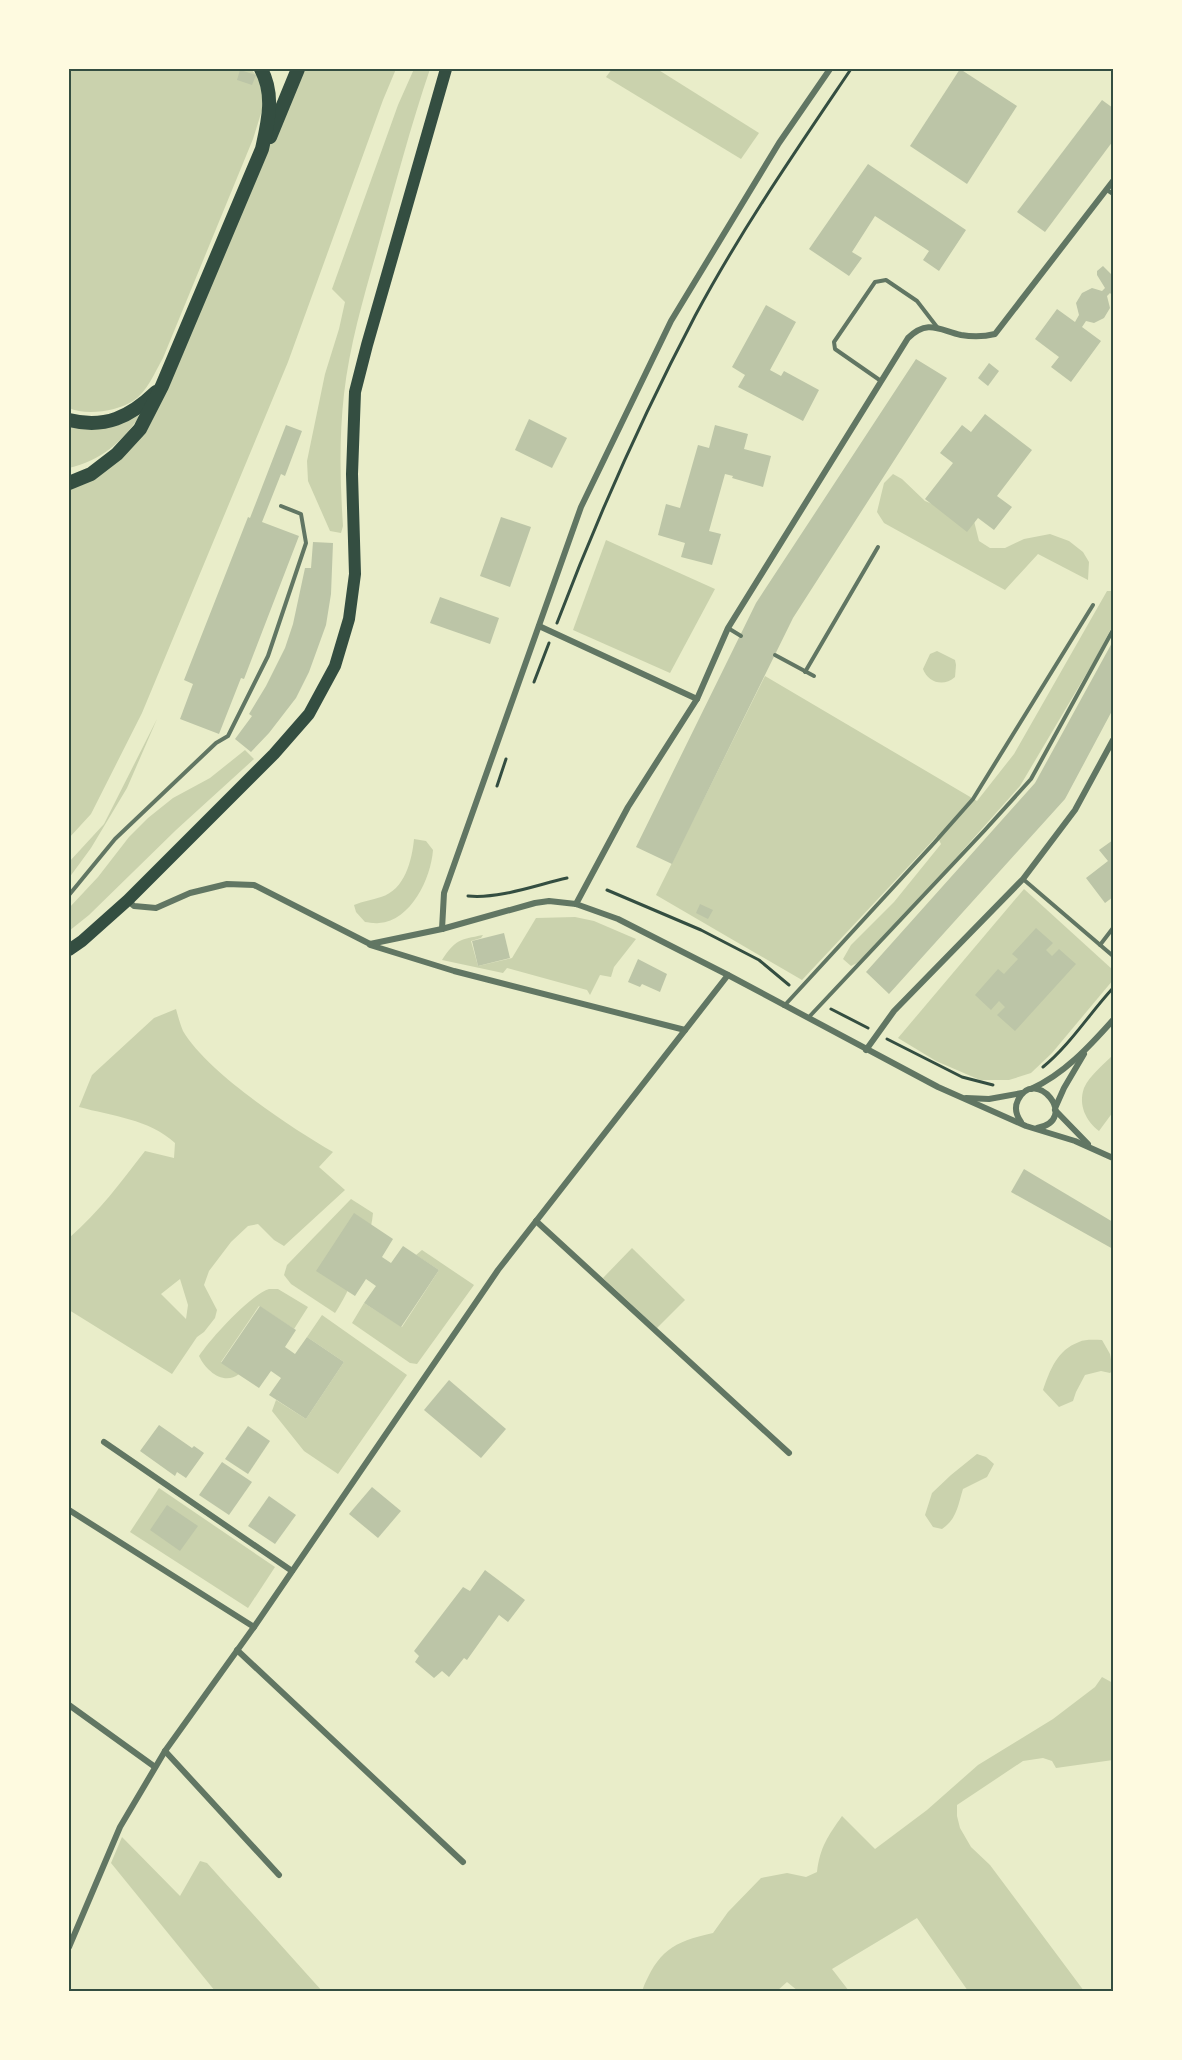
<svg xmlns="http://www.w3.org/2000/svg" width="1182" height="2060" viewBox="0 0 1182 2060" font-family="Arial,sans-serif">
  <rect width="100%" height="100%" fill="#e9edc9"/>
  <g fill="#cad2ad" fill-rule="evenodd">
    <path d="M69 69H251L261 81 263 107 253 139 163 358C155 372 147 392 133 401 118 411 86 416 69 408Z"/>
    <polygon points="301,69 396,69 383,100 288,362 142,713 91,814 69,838 69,487 135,441"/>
    <path d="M414 69H430C411 125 396 182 380 239 366 290 350 341 344 394 339 438 340 482 343 526L341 533 330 531 308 481 307 461 325 374 339 329 345 302 332 289 398 105Z"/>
    <polygon points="612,69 657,69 759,133 741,159 606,77"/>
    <path d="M140 415C123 442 100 461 69 468V425L123 422Z"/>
    <polygon points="893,474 902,479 925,501 974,521 979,541 990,548 1005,548 1024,539 1050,534 1069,541 1083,552 1089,562 1088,580 1038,554 1005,590 884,523 877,512 884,483"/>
    <polygon points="606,540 715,589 670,673 573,630"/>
    <polygon points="1107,591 1113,591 1113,625 1094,661 1020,786 899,922 857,963 851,966 843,959 851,945 894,902 941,844 937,836 802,980 656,895 765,676 977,801 1014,754"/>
    <path d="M937 651 955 660 956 665 955 677C944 687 928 683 923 669L930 654Z"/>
    <polygon points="157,719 127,788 91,848 69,878 69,862 104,824"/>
    <polygon points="245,750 254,759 176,830 89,915 69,931 69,908 98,877 129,837 148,818 173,798 210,778"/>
    <path d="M414 839 426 841 433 850C431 878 411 921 379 923 374 924 369 922 365 922L356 912 354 905C363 901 372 900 381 897 405 890 412 860 414 839Z"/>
    <polygon points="1024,889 1113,970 1113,980 1052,1053 1031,1073 1009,1080 980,1080 936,1061 898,1038"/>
    <path d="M575 917 594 921 636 939 614 967 611 977 600 975 590 995 587 990 507 968 503 973 442 960C456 939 459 940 483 935L481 938 471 941 478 966 512 958 536 918Z"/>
    <path d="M176 1009C178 1016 180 1024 183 1031 208 1073 290 1127 333 1152L319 1167 345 1190 284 1246 274 1240 258 1224 248 1226 231 1242 209 1271 204 1285 217 1310 215 1318 204 1332 197 1337 172 1374 69 1310V1238C99 1212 121 1182 145 1151L174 1158 175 1143C149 1119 112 1116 79 1107L92 1075 154 1018ZM180 1279 188 1305 186 1319 161 1294Z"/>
    <path d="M1113 1055V1112L1099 1131C1086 1121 1078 1105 1084 1088 1089 1076 1104 1064 1113 1055Z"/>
    <path d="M351 1199 373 1213C370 1244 352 1287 335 1313L291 1284 284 1275 287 1265Z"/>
    <polygon points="632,1248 685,1300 657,1328 603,1278"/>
    <polygon points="422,1250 474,1285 417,1364 410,1363 352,1323 364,1303 402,1327 439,1270 416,1255"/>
    <path d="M269 1289H278L308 1307 294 1329 259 1306 221 1362 239 1374C224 1386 206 1371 199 1356 211 1338 250 1295 269 1289Z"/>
    <polygon points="322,1315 407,1375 338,1474 304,1451 272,1411 276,1400 306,1419 344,1362 307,1337"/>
    <path d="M1102 1340 1110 1354 1113 1370 1110 1373 1101 1371 1085 1375 1076 1392 1073 1401 1059 1407 1043 1390C1050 1370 1057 1350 1079 1342 1085 1339 1095 1340 1102 1340Z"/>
    <path d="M977 1454 986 1457 994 1464 987 1477 963 1489C958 1505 957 1519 942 1529L933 1527 925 1515 932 1493 951 1475Z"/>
    <polygon points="159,1488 275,1567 248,1608 130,1532"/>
    <path d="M1102 1677 1113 1683V1760L1056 1768 1052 1761 1043 1758 1023 1761 957 1805V1816L960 1828 971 1847 990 1865 1084 1991H968L917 1918 832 1969 849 1991H798L787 1982 777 1991H642C658 1951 672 1942 713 1933L728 1912 761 1878 787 1873 806 1877 817 1872C820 1847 828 1836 842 1816L875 1849 927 1810 978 1765 1053 1719 1095 1687Z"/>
    <polygon points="122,1837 180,1896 200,1861 207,1863 322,1991 215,1991 111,1863"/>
  </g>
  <g fill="#bcc5a7">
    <polygon points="960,69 1017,106 967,184 910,146"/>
    <polygon points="240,70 256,75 252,85 237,80"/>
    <polygon points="1102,100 1113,108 1113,141 1045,232 1017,212"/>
    <polygon points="868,164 966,230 939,271 923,260 929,251 875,216 852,252 862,258 849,276 809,249"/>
    <polygon points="1103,266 1113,276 1113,296 1110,293 1107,296 1110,308 1104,318 1094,323 1086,321 1082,327 1101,341 1071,382 1051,367 1059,357 1035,339 1057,309 1075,322 1079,315 1076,303 1082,293 1092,288 1102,291 1105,288 1097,275 1097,271"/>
    <polygon points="766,305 796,322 770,370 781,376 784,371 819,390 803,421 738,387 745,375 732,367"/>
    <polygon points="916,359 947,378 793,618 672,864 636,847 756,603"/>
    <polygon points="989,363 999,371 988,386 978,378"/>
    <polygon points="985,414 1032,450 997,496 1012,507 994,530 978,518 967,532 925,499 953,463 940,453 962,425 971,432"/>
    <polygon points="529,419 567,438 552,468 515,450"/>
    <polygon points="286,425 302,431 285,476 281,474 262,522 299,536 244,679 241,678 219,734 180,719 193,684 184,680 248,517 250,518"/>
    <polygon points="715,425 748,434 744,449 771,456 763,487 732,478 733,476 725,474 709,531 721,534 712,565 681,557 685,543 658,535 666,504 680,508 698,445 709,448"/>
    <polygon points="501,517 531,527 510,587 480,576"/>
    <polygon points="313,542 333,543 331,594 326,625 309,672 296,698 269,733 251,752 235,739 252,716 249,714 266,686 285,648 293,624 305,568 311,568"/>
    <polygon points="440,597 499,618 490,644 430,623"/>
    <polygon points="1113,641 1113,709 1065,799 889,994 866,972 1035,783"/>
    <polygon points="1113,840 1113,897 1105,903 1086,878 1108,861 1099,850"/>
    <polygon points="700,904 713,910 708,919 696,913"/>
    <polygon points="1036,928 1053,943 1046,950 1052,956 1059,949 1076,964 1015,1031 997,1015 1005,1007 999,1001 991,1010 975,995 998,969 1004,974 1018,959 1012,954"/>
    <polygon points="504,933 510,958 478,966 472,941"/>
    <polygon points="638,959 667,974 660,992 642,984 640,987 628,982"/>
    <polygon points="1024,1169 1113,1222 1113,1249 1011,1192"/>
    <polygon points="354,1213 393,1239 382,1257 391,1263 403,1246 439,1270 401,1327 364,1303 376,1286 366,1279 355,1296 316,1271"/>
    <polygon points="260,1306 296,1330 285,1347 295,1354 307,1337 344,1362 306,1419 269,1395 281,1378 271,1371 259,1388 221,1363"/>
    <polygon points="449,1380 506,1429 481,1458 424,1410"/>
    <polygon points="159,1425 192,1448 194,1446 204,1453 186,1478 177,1472 175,1476 140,1451"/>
    <polygon points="248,1426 270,1441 248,1474 225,1459"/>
    <polygon points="222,1462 252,1482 229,1515 199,1495"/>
    <polygon points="372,1487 401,1511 378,1538 349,1514"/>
    <polygon points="269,1496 296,1515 275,1544 248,1526"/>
    <polygon points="167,1505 198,1526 180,1551 150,1530"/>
    <polygon points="485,1570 525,1600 508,1622 499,1615 467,1660 464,1658 449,1677 442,1671 434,1678 415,1662 419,1656 414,1651 463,1587 470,1591"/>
  </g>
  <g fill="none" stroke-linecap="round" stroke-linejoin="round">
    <g stroke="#344e41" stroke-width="3">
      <path d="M557 623C597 518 643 415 695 316 741 230 797 149 851 69"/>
      <polyline points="534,682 549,643"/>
      <polyline points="497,786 506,759"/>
      <polyline points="607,890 701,930 759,960 789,985"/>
      <path d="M468 896C500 899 536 885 567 878"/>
      <polyline points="831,1009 868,1028"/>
      <polyline points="887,1039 962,1077 993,1085"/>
      <path d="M1043 1067C1070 1045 1089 1014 1113 988"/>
    </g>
    <g stroke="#617663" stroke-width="4">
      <polyline points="1107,190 1113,194"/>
      <polyline points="881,381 835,349 834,342 875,282 886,280 917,301 937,327"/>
      <polyline points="728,628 741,636"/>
      <polyline points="775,655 814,676"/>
      <polyline points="805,672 878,547"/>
      <polyline points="1023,879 1113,956"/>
      <polyline points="69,895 115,839 216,743 228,736 268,656 306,543 301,514 281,506"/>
      <polyline points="1100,945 1113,928"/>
      <polyline points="784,1006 935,842 973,799 1093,605"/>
      <polyline points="808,1018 985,830 1031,779 1113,630"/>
    </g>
    <g stroke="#617663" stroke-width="6">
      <polyline points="539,626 697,699"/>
      <polyline points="128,901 134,906 156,908 190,893 227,884 254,885 370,944 442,929 535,903 549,901 576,904 618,919 728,975 938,1087 1026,1126 1075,1141 1113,1158"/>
      <path d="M576 904 628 807 697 699 728 628 908 338C928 319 939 330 961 335 973 337 983 337 995 334L1113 181"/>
      <polyline points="442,929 444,893 581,507 671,321 779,143 830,69"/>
      <polyline points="370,945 454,971 685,1030"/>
      <polyline points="866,1050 894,1011 1023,879 1075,810 1113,740"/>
      <path d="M1031 1089C1064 1074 1089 1047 1113 1020"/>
      <polyline points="966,1098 989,1099 1022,1093"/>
      <polyline points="1056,1106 1064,1088 1084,1054"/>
      <polyline points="1055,1110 1088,1144"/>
      <path d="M1021 1122C1016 1115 1014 1108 1018 1100 1035 1065 1081 1120 1037 1128"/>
      <polyline points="536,1221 789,1453"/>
      <polyline points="104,1442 292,1571"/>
      <polyline points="69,1510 254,1627"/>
      <polyline points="237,1650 463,1862"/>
      <polyline points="69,1705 155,1767"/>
      <polyline points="165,1751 279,1875"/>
      <polyline points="69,1947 120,1827 165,1751 254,1627 498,1270 728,975"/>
    </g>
    <polyline stroke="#344e41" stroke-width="12" points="69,950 82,941 128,900 274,754 309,714 335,666 349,619 355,574 352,474 355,392 367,345 446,69"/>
    <g stroke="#344e41" stroke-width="14">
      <polyline points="270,137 298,69"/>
      <path d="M69 420C105 429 130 417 156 392"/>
      <path d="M69 483 91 474 117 454 140 429 162 386 262 149C268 122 275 95 261 69"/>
    </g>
  </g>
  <rect width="1182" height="2060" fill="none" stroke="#fefae0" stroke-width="141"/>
  <rect x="70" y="70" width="1042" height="1920" fill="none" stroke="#344e41" stroke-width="2"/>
</svg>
